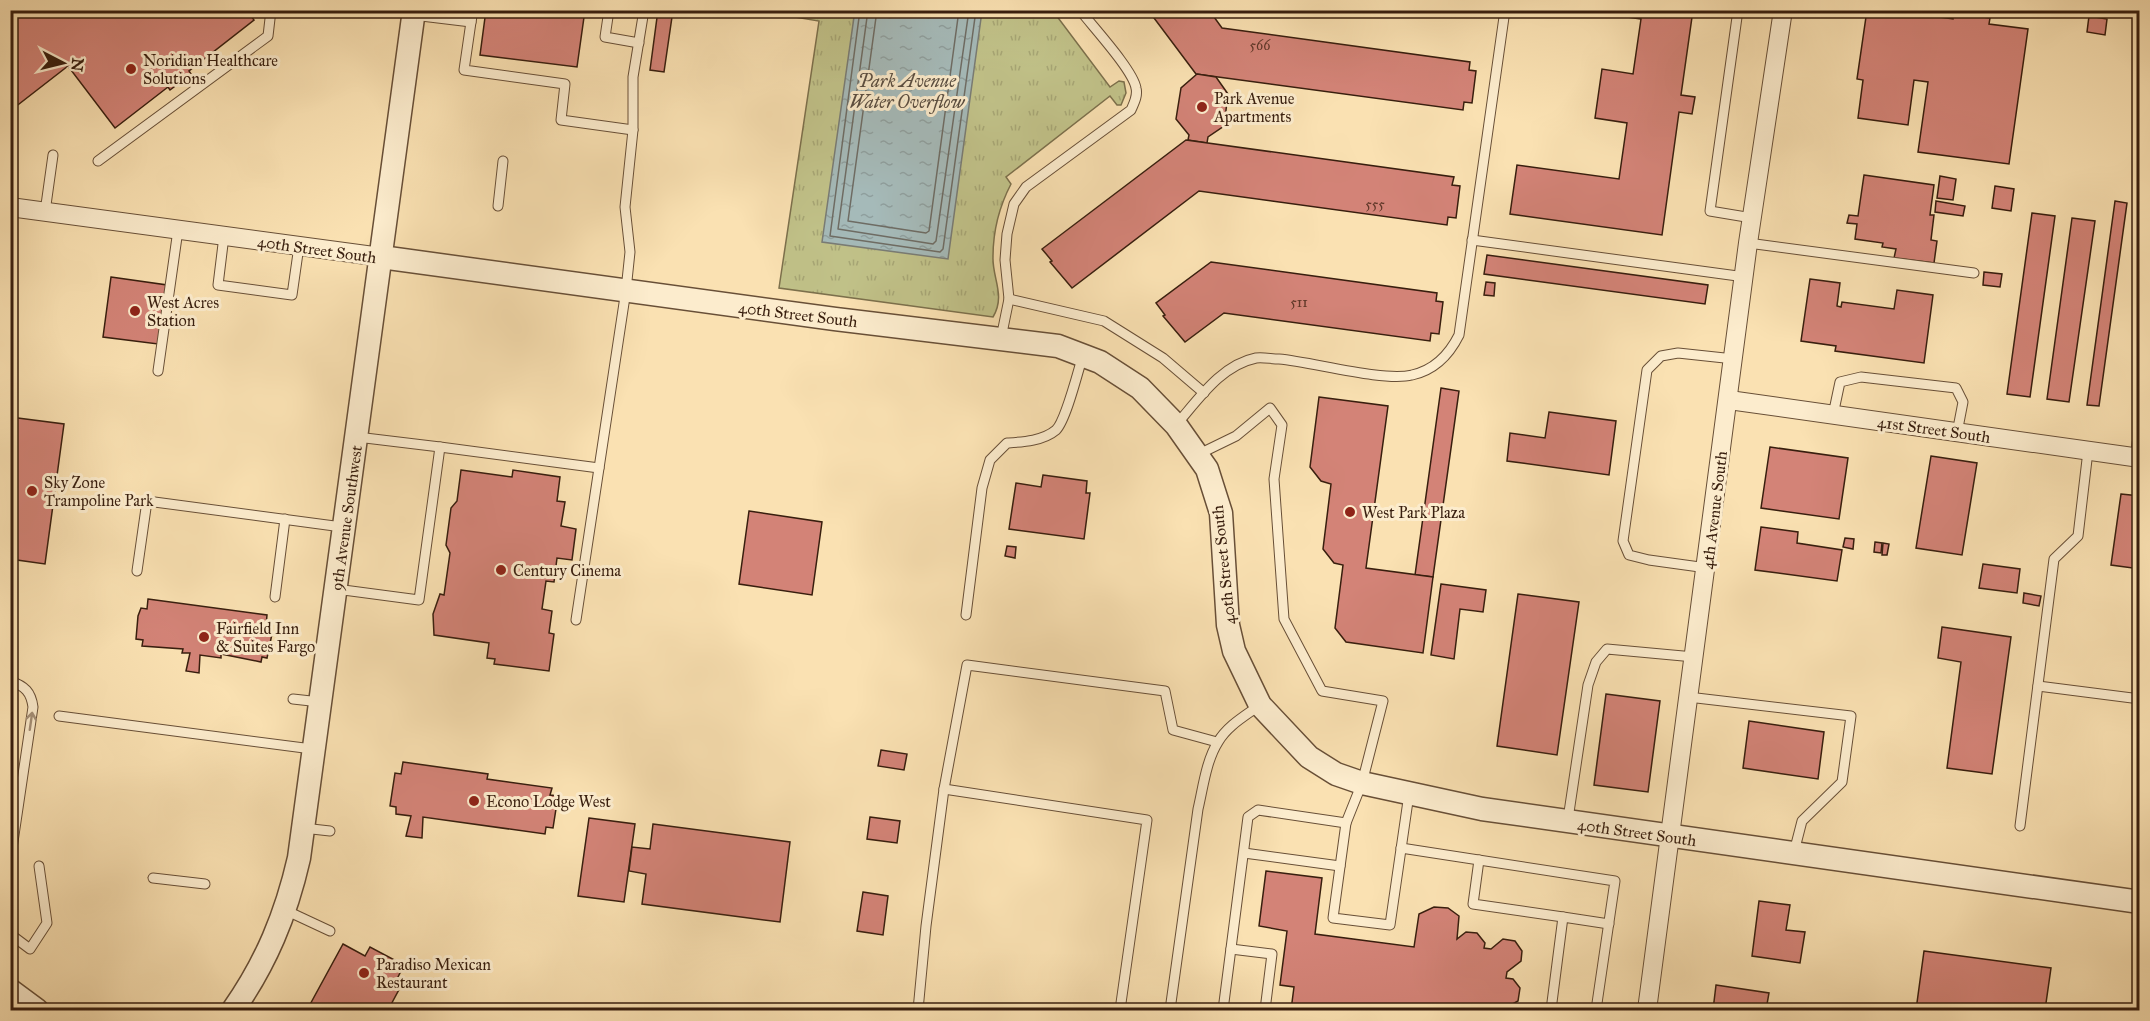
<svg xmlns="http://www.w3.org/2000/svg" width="2150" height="1021" viewBox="0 0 2150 1021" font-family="'IM FELL Great Primer',serif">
  <defs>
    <pattern id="grass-tufts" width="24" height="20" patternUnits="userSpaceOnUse" patternTransform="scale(1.5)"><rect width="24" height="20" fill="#c1c289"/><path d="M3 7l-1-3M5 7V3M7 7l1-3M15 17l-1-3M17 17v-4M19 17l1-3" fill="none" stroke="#a7a675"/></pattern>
    <pattern id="water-ripples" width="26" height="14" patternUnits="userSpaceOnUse" patternTransform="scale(1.5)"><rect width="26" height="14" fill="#a5bab9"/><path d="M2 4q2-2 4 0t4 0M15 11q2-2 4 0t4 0" fill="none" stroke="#8f9f9e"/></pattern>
  </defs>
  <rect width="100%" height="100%" fill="#fae1b2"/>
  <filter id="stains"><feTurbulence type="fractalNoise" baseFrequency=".00333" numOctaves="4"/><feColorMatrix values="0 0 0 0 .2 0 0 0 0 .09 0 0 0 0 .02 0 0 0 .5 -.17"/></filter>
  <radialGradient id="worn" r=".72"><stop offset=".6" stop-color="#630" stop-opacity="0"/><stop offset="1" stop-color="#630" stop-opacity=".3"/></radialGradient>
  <path fill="url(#grass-tufts)" stroke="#7c704c" stroke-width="1.5" d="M759 11H1053L1110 87 1119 81 1124 82 1126 93 1121 105H1117L1110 96 1006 177 1011 184C999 207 993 231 993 257 992 278 1006 295 993 317L779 288 819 21Z"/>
  <polygon fill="url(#water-ripples)" stroke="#797c75" stroke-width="1.5" points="855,10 982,11 948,259 822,242"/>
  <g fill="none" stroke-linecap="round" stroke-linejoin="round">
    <g stroke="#6e6c64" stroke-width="1.5">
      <polyline points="860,10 830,236 940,252 943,249 976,10"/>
      <polyline points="868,10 838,229 933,244 936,241 969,10"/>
      <polyline points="877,10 848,221 926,233 929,231 959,10"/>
    </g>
  </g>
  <g fill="#d38377" stroke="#381e0e" stroke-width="1.5">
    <polygon points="10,10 247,10 254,20 189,71 191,74 170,90 168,87 115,128 68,66 10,111"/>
    <polygon points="486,10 585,10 577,67 480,55"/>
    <polygon points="658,10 673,10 664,72 650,70"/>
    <polygon points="1148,10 1209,10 1222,28 1470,62 1469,70 1476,71 1472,103 1464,102 1463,110 1196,74"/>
    <polygon points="1579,10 1693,10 1681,95 1695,97 1692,114 1679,112 1662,235 1510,214 1517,165 1619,179 1627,123 1595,118 1602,69 1633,74 1641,19"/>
    <polygon points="1867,10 1918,10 1918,14 1953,19 1953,13 1990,18 1989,24 2028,29 2009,164 1918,152 1928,82 1914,80 1908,125 1858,118 1863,80 1857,79"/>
    <polygon points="2089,16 2107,19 2105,35 2087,32"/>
    <polygon points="1197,74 1216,77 1228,94 1224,126 1208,137 1207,143 1188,140 1189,135 1176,119 1181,88"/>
    <polygon points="1186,140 1454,177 1452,185 1460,186 1456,218 1448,217 1447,225 1199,191 1072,288 1050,262 1052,261 1042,249"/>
    <polygon points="1864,175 1934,185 1930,215 1934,215 1931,240 1937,241 1934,263 1894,258 1896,249 1882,247 1883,243 1855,239 1857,224 1847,223 1849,215 1858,216"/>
    <polygon points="1940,176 1956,179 1953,200 1937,198"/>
    <polygon points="1995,186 2014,189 2011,211 1992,208"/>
    <polygon points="1936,201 1965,206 1963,216 1935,212"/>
    <polygon points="2115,201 2127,203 2099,406 2087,405"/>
    <polygon points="2032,213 2055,216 2030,397 2007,394"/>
    <polygon points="2072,218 2095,221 2069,402 2047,399"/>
    <polygon points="1487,255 1708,285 1705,304 1484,274"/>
    <polygon points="1211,262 1437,293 1436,301 1443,302 1439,334 1431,333 1430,341 1224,313 1185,342 1163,316 1165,315 1156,303"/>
    <polygon points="1984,272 2002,274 2000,287 1983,285"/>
    <polygon points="111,277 167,285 158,344 103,337"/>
    <polygon points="1810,279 1840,283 1837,306 1841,307 1842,302 1894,309 1897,290 1933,295 1924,363 1835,351 1836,346 1801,341"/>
    <polygon points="1486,282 1495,283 1494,296 1484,295"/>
    <polygon points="1441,388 1459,391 1433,577 1415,575"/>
    <polygon points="1319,397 1388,406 1366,568 1433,577 1423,653 1346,642 1335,628 1343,565 1334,563 1323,549 1331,484 1321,481 1310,467"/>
    <polygon points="1549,412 1616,421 1609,475 1507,461 1510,433 1545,438"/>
    <polygon points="10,417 64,424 45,564 10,559"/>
    <polygon points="1770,447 1848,458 1839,519 1761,508"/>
    <polygon points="1931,456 1977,463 1962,555 1916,548"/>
    <polygon points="461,470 512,477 513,470 560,477 557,501 565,502 561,526 576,529 572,560 557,558 554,582 546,581 542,609 552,611 549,633 554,634 549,671 494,664 495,659 487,658 489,643 434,635 433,614 440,594 444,595 450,553 446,545 451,508 457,501"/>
    <polygon points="1043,475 1087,481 1086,493 1090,493 1084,539 1009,529 1016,483 1041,487"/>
    <polygon points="2121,494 2140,496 2140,569 2111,565"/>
    <polygon points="749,511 822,522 812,595 739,584"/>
    <polygon points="1761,527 1798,532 1797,543 1842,550 1837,581 1755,570"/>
    <polygon points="1845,538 1854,539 1853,549 1843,547"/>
    <polygon points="1875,542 1882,543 1881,553 1874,552"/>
    <polygon points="1883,543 1889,544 1887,555 1882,555"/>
    <polygon points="1007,546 1016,547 1015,558 1005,556"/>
    <polygon points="1983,564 2020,569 2017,593 1979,588"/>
    <polygon points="1441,584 1486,590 1483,612 1460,609 1454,659 1431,655"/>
    <polygon points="2024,593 2041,596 2039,606 2023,603"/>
    <polygon points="1518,594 1579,602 1557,755 1497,746"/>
    <polygon points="148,599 267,615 266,626 272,627 272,634 267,658 262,657 261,662 221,654 221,658 200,655 199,673 186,671 190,653 182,653 183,649 142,646 143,640 136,639 138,616 141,608 147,609"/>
    <polygon points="1942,627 2011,637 1992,774 1947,768 1961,662 1938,658"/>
    <polygon points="1606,694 1660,701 1648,792 1594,785"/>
    <polygon points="1749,721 1824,732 1818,779 1743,768"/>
    <polygon points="881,750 907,754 904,770 878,766"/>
    <polygon points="403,762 488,774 487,779 552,788 550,795 558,796 553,828 546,827 545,834 423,817 422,838 406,836 411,816 396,814 396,807 390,806 395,773 401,774"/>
    <polygon points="870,817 900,821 897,843 867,839"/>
    <polygon points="589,818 635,824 624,902 578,896"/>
    <polygon points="653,824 790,842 780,922 642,904 646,874 629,871 632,847 650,849"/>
    <polygon points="1266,871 1322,878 1315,934 1414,947 1419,914 1434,907 1448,908 1459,916 1457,939 1466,932 1477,933 1485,943 1484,948 1491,949 1503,939 1515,941 1522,951 1521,961 1507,972 1506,978 1513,979 1520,988 1518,1001 1507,1007 1507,1010 1291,1010 1294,987 1280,985 1287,931 1259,926"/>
    <polygon points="863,892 888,896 883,935 857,931"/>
    <polygon points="1759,901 1790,905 1786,930 1805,932 1800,963 1752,956"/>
    <polygon points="343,944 365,956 370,947 404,965 396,981 402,984 388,1010 307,1010"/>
    <polygon points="1924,951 2051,968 2045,1010 1916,1010"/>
    <polygon points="1716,985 1769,993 1766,1010 1713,1010"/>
  </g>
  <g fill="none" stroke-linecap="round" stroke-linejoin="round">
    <g stroke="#684f37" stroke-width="11">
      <g id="service">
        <polyline points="609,10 605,37 639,43"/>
        <polyline points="1738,10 1710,211 1752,218"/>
        <polyline points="413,15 471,22 473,10"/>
        <polyline points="471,22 464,70 565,84 561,120 633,130"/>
        <polyline points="98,161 268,36 271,10"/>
        <polyline points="498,206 503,161"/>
        <polyline points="45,212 53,155"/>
        <polyline points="224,236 218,285 292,295 299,246"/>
        <polyline points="1472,240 1745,277"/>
        <polyline points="1748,243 1974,273"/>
        <polyline points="1009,299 1104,321 1163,358 1204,393"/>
        <path d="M1001 338 1009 299 1005 260 1007 234 1014 204 1026 187 1131 110C1134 103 1138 96 1136 88 1133 70 1093 27 1080 10"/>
        <polyline points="158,371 178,230"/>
        <polyline points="1833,415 1840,382 1861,377 1956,388 1963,402 1957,433"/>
        <path d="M1176 425C1198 400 1221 365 1256 358 1263 357 1272 359 1279 359 1313 362 1383 382 1412 375 1435 370 1449 355 1459 335L1505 10"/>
        <polyline points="440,447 599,468"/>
        <polyline points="1197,455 1236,436 1270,408 1282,425 1274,479 1284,619 1322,691 1383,701 1362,783 1346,823 1258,810 1248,817 1223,1010"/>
        <polyline points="2135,458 2140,423"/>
        <polyline points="1707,568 1649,560 1629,555 1623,541 1647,370 1661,356 1678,353 1734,359"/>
        <polyline points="137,571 147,501 342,527"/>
        <polyline points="336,589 419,600 440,447 357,437"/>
        <polyline points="275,597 285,519"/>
        <path d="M966 615 982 488 990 460 1007 443C1022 442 1043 441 1056 430 1066 420 1078 371 1083 355"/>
        <polyline points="576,620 626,290 630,252 625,207 633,130 633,77 644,10"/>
        <path d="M10 681C25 686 31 692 33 707L10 862"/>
        <polyline points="2038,686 2140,699"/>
        <polyline points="1688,697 1851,716 1842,782 1802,821 1794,852"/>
        <polyline points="293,699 320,702"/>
        <polyline points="59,716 312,749"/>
        <polyline points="944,789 1147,820 1120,1010"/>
        <polyline points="1568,819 1588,685 1596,662 1607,649 1694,657"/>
        <polyline points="1346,823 1333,918 1390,925 1409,794"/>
        <polyline points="2020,826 2054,559 2078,536 2088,451"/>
        <polyline points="303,828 330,831"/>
        <polyline points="1401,848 1615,881 1596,1010"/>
        <polyline points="1244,853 1340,866"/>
        <polyline points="1479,860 1473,904 1563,917"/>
        <polyline points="153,878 205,884"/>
        <polyline points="285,910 330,931"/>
        <polyline points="10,934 30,949 47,923 39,866"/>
        <polyline points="1231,949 1272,954 1265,1010"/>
        <polyline points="918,1010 926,926 944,789 967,665 1165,691 1173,730 1217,742"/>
        <path d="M1170 1010 1198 809C1203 788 1206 761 1218 742 1227 726 1245 716 1260 705"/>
        <polyline points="1551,1010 1563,917 1609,924"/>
      </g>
    </g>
    <g stroke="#684f37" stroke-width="20">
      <g id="minor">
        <polyline points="10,207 381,257"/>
        <polyline points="1729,400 2140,458"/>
        <polyline points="1647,1010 1748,243 1783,10"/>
      </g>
    </g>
    <g stroke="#684f37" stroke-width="25">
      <g id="tertiary">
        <polyline points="381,257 835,319 1058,346 1100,362 1140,388 1176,425 1207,469 1221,513 1228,625 1234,651 1260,705 1309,757 1336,774 1362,783 1482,809 2140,902"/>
        <polyline points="10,990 37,1010"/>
        <path d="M233 1010C266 963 286 915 299 858L414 10"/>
      </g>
    </g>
    <use href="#service" stroke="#fceccd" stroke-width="9"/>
    <use href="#minor" stroke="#fceccd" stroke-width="18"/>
    <use href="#tertiary" stroke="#fceccd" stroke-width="22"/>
  </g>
  <defs><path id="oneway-shaft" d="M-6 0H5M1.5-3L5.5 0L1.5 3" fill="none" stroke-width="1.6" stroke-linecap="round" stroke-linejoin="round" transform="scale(1.5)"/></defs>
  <use stroke="#a48f77" href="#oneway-shaft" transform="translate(31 721) rotate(-82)"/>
  <g fill="#8f2418" stroke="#fceccd" stroke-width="2">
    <circle cx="131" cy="69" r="6"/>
    <circle cx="1202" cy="107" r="6"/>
    <circle cx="135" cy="311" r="6"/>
    <circle cx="32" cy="491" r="6"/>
    <circle cx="1350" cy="512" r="6"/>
    <circle cx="501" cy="570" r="6"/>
    <circle cx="204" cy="637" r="6"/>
    <circle cx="474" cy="801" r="6"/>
    <circle cx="364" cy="973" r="6"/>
  </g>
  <g text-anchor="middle" stroke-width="6" stroke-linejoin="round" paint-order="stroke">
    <g font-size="14" fill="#5f3728">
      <text x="1260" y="50">566</text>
      <text x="1375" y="209">555</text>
      <text x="1299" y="307">511</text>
    </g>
    <g font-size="16" fill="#381e0e" stroke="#fceccd" text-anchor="start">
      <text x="143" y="66">Noridian Healthcare<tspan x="143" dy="18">Solutions</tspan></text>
      <text x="1214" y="104">Park Avenue<tspan x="1214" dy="18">Apartments</tspan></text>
      <text x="147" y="308">West Acres<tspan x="147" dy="18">Station</tspan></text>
      <text x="44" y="488">Sky Zone<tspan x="44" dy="18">Trampoline Park</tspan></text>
      <text x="1362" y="518">West Park Plaza</text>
      <text x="513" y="576">Century Cinema</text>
      <text x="216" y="634">Fairfield Inn<tspan x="216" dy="18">&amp; Suites Fargo</tspan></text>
      <text x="486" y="807">Econo Lodge West</text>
      <text x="376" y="970">Paradiso Mexican<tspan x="376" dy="18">Restaurant</tspan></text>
    </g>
    <g font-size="16" fill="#381e0e" stroke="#fceccd">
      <text transform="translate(317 249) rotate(8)" y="6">40th Street South</text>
      <text transform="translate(798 314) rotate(7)" y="6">40th Street South</text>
      <text transform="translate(1934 429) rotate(8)" y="6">41st Street South</text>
      <text transform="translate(1714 510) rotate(-83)" y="6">4th Avenue South</text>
      <text transform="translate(346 518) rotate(-82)" y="6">9th Avenue Southwest</text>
      <text transform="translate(1223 565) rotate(-96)" y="6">40th Street South</text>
      <text transform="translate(1637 832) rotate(8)" y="6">40th Street South</text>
    </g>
    <g font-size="18" font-style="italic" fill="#594d41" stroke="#fceccd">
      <text x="907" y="87">Park Avenue<tspan x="907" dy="21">Water Overflow</tspan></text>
    </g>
  </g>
  <rect width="2150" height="1021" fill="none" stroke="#fae1b2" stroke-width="36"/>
  <rect x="12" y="12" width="2126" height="997" fill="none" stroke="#381e0e" stroke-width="3"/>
  <rect x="18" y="18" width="2114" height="985" fill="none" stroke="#381e0e" stroke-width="1.5"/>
  <g transform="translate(63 63) rotate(97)" stroke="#fceccd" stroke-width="4.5" paint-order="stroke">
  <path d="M0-4.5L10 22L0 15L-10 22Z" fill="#381e0e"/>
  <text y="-9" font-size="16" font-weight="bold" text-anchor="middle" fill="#381e0e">N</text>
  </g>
  <rect width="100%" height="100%" filter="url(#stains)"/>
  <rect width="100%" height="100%" fill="url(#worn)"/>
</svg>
